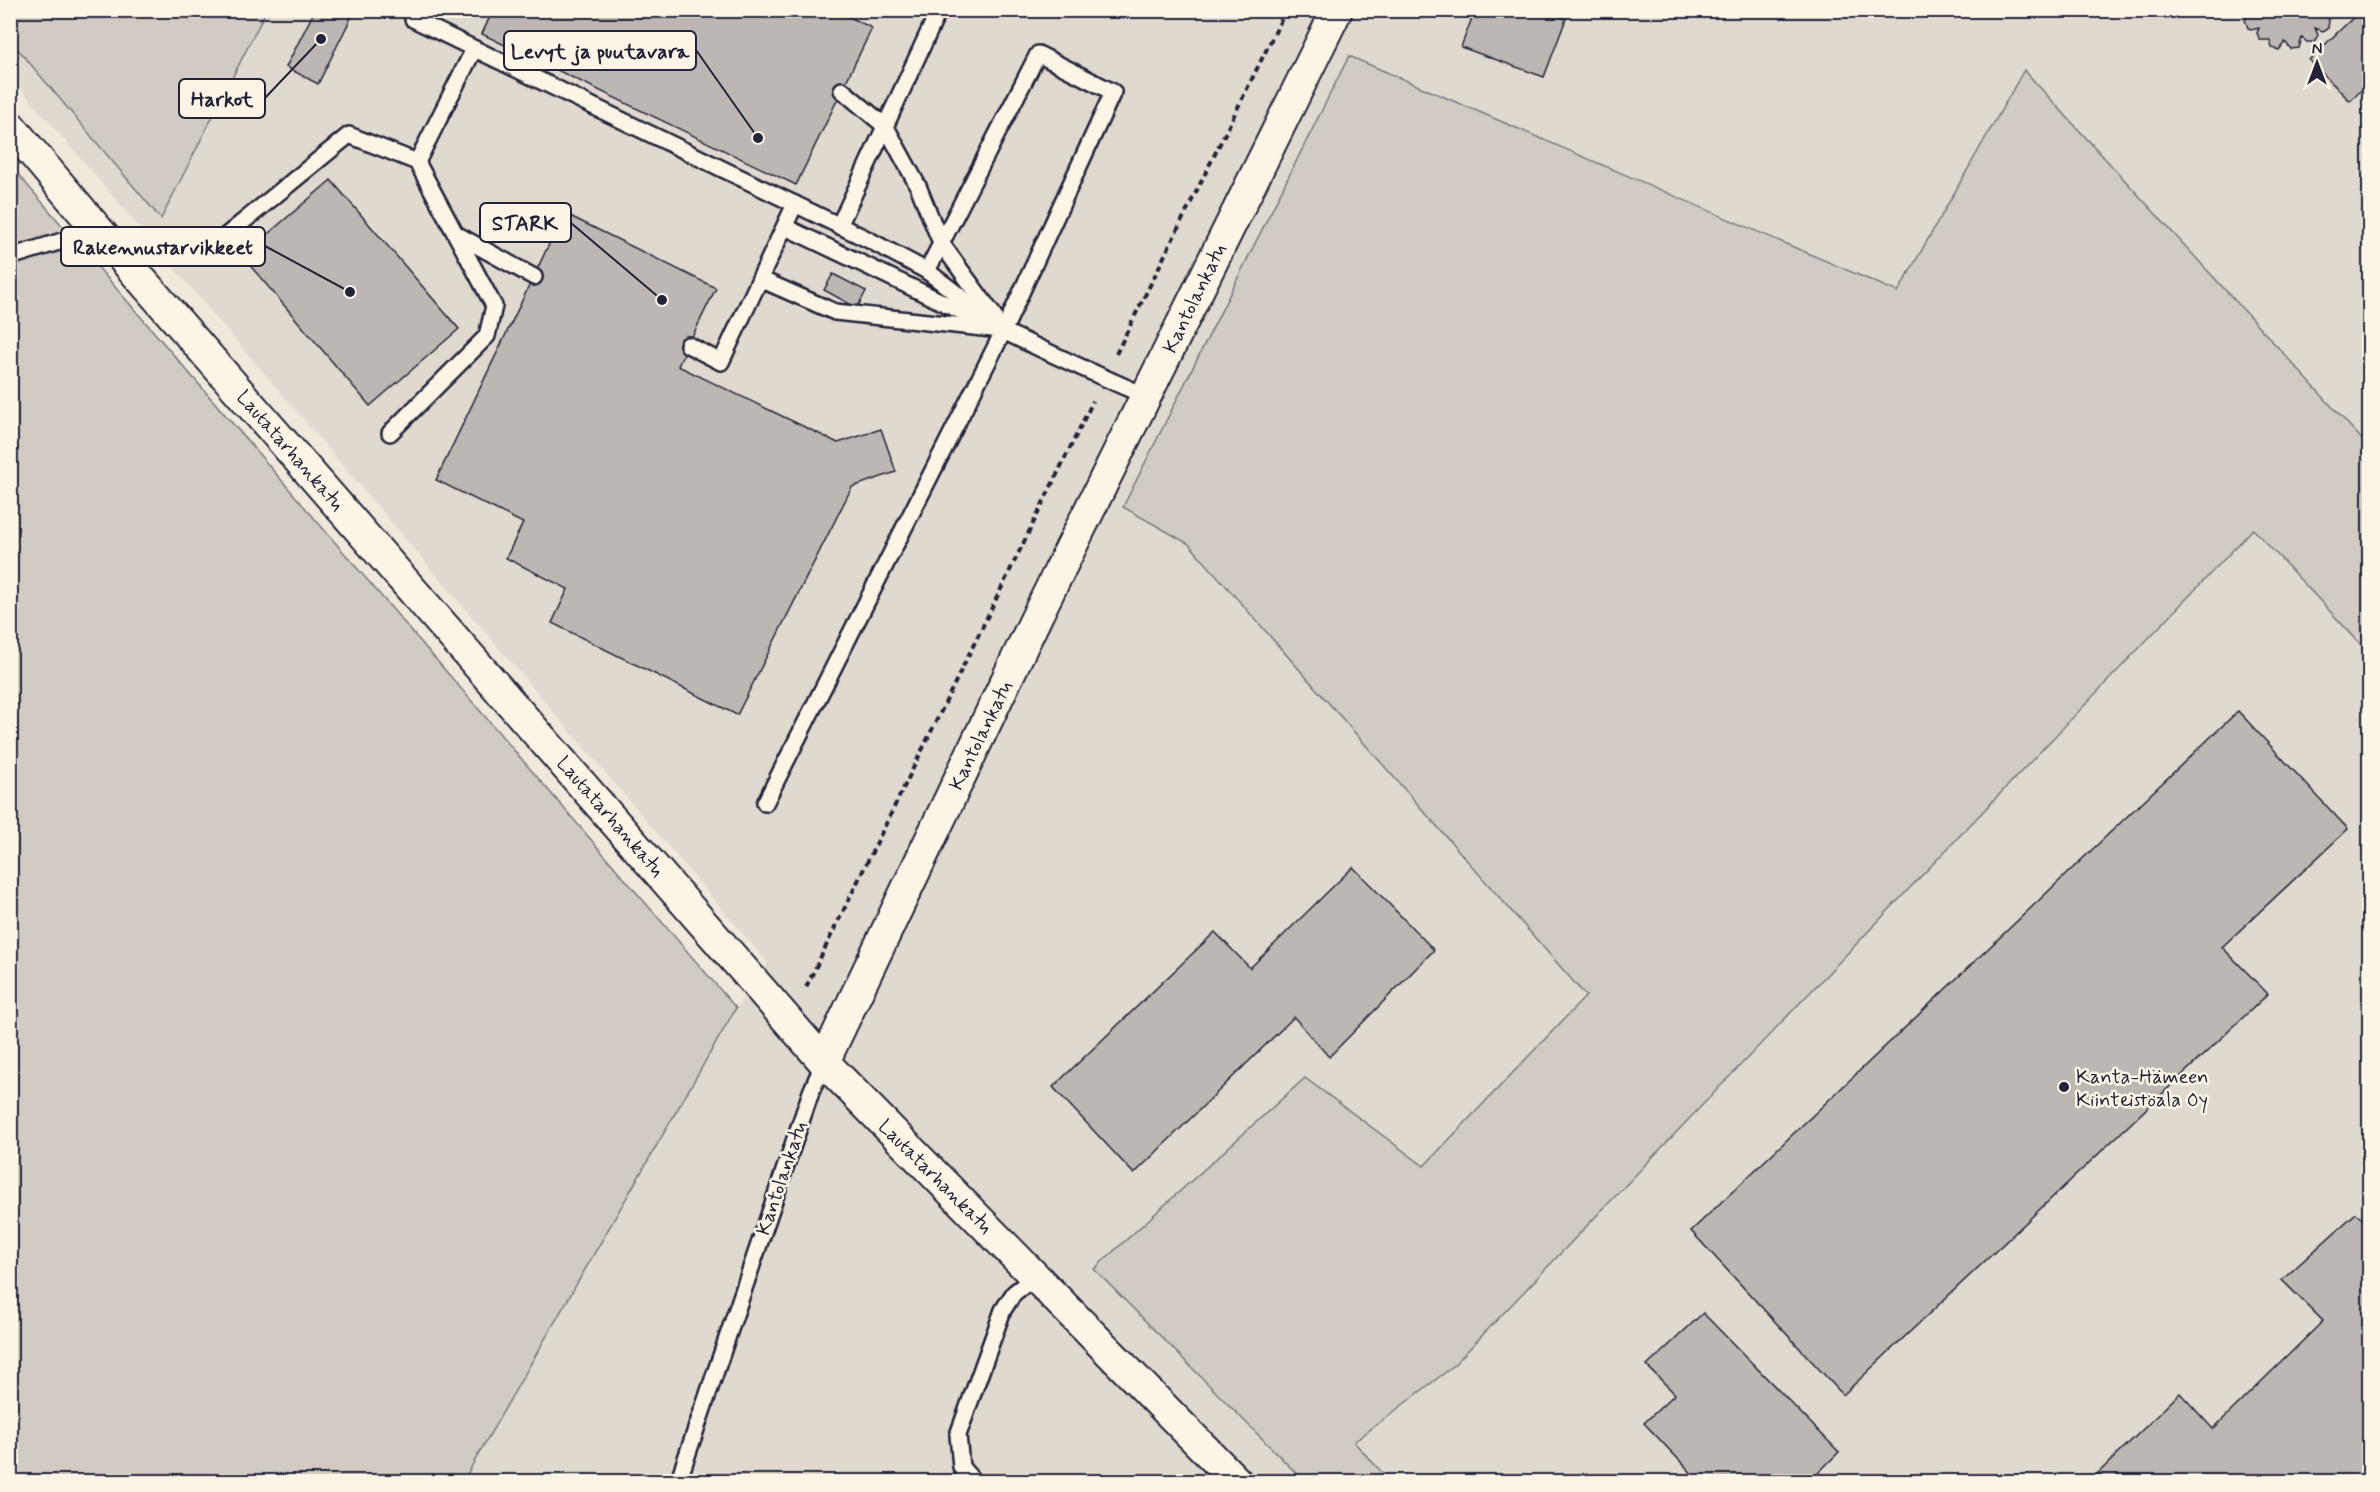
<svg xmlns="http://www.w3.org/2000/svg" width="2380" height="1492" viewBox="0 0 2380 1492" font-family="Mynerve,sans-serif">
  <rect width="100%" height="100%" fill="#efe8db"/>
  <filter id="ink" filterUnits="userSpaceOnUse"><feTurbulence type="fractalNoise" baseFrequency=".0167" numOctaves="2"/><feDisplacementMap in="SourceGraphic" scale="12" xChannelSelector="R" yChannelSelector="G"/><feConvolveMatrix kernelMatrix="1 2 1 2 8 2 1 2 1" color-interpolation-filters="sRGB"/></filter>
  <g filter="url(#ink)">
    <polygon fill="#e0d9cf" points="266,11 2369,11 2369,1481 463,1481 736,1008 768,963 11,77 10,41 161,219"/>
    <g fill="#d1cbc3" stroke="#7a767f" stroke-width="1.5">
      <polygon points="10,11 266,11 161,219 11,41"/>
      <polygon points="1349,56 1898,292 2024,70 2369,447 2370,654 2253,529 1451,1368 1354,1442 1390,1481 1305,1482 1094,1269 1305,1078 1424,1166 1586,996 1189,544 1123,507"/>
      <polygon points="10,165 736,1008 463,1481 11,1481"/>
    </g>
    <g fill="#bcb7b3" stroke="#22223b" stroke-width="1.5">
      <polygon points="315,10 355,10 318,84 286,67"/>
      <polygon points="493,10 835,10 872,28 796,185 482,34"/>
      <polygon points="1475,10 1543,10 1566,19 1544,77 1461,47"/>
      <polygon points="2239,10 2335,10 2332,15 2326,16 2329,20 2328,28 2323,31 2315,28 2318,35 2314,42 2307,42 2302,38 2299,48 2291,49 2285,42 2279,50 2272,48 2270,40 2260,40 2257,33 2259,28 2251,30 2248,28 2245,20 2249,15 2242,14"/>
      <polygon points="2361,10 2370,10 2370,82 2350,101 2309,60"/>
      <polygon points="331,180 459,329 370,406 242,256"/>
      <polygon points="564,213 716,288 678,366 838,443 881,429 896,472 852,487 737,715 552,623 568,589 506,558 523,523 436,480"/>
      <polygon points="833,274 866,291 857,308 824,290"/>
      <polygon points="2238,711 2348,829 2222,947 2268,994 1843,1395 1691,1231"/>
      <polygon points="1353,867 1434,950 1329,1057 1294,1017 1134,1174 1053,1087 1215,932 1250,968"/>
      <polygon points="2356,1213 2370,1225 2370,1482 2089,1482 2180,1393 2213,1429 2323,1321 2282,1280"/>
      <polygon points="1703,1313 1839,1452 1809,1482 1700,1482 1644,1423 1675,1394 1647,1366"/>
    </g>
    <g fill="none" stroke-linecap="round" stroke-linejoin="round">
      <g stroke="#22223b" stroke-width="20">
        <g id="lane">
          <polyline points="418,10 413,19 869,240 927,271 1004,330"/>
          <polyline points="842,90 886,127 918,186 941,243 994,316"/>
          <polyline points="417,162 474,49"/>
          <polyline points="839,226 939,10"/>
          <path d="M785 227C905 283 1024 344 1146 396"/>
          <polyline points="456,234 534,277"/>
          <polyline points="222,239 349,135 417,162 494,306 487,336 390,433"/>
          <polyline points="10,257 98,230"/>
          <polyline points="760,279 835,312 992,329"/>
          <polyline points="688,345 721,362 795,204"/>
          <polyline points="765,803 1004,330 1113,92 1038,54 927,271"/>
          <polyline points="678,1482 811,1092 824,1062"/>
          <polyline points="974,1482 961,1467 958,1435 1003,1310 1014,1293 1036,1276"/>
        </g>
      </g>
      <g stroke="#22223b" stroke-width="34">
        <g id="street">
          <polyline points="10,126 98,230 824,1062 1237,1482"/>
          <polyline points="824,1062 1036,618 1337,10"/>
        </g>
      </g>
      <g stroke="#22223b" stroke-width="4" stroke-dasharray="6 4.5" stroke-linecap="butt">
        <polyline points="1116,354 1286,10"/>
        <polyline points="806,987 1093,401"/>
      </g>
      <use href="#lane" stroke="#fcf5e5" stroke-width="15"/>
      <use href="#street" stroke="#fcf5e5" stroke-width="30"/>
    </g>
  </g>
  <circle fill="#22223b" stroke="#fcf5e5" stroke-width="2" cx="2064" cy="1087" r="6"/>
  <g text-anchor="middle" stroke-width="5" stroke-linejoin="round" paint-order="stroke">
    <g font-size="20" fill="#22223b" stroke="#fcf5e5">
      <text transform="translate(1194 298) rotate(-64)" y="7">Kantolankatu</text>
      <text transform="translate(291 450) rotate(49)" y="7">Lautatarhankatu</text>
      <text transform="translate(980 735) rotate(-64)" y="7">Kantolankatu</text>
      <text transform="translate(611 816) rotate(49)" y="7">Lautatarhankatu</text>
      <text transform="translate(936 1176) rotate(45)" y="7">Lautatarhankatu</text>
      <text transform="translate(781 1178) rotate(-71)" y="7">Kantolankatu</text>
    </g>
    <g font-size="20" fill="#22223b" stroke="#fcf5e5" text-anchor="start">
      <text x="2076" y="1083">Kanta-Hämeen<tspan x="2076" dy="23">Kiinteistöala Oy</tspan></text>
    </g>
  </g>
  <path fill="none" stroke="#22223b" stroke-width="2" d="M758 138L696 50M321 39L265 98M662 300L571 223M350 292L265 246"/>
  <g fill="#22223b" stroke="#fcf5e5" stroke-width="2">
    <circle cx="758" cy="138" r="6"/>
    <circle cx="321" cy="39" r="6"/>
    <circle cx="662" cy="300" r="6"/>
    <circle cx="350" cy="292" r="6"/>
  </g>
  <g fill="#fcf5e5" stroke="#22223b" stroke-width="2">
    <rect x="504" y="31" width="192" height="39" rx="6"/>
    <rect x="179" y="79" width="86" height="39" rx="6"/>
    <rect x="480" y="203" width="91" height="39" rx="6"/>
    <rect x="61" y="227" width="204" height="39" rx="6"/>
  </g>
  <g font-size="21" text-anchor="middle" font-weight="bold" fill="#22223b">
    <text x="600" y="58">Levyt ja puutavara</text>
    <text x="222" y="106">Harkot</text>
    <text x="525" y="230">STARK</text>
    <text x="163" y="254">Rakennustarvikkeet</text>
  </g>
  <rect width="2380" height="1492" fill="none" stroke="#fcf5e5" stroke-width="36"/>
  <rect x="18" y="18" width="2344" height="1456" fill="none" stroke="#22223b" stroke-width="2" filter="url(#ink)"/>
  <g transform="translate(2317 63)" stroke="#fcf5e5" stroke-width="4.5" paint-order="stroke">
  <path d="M0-4.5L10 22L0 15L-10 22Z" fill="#22223b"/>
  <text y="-9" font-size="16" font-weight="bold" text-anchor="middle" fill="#22223b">N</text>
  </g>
</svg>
